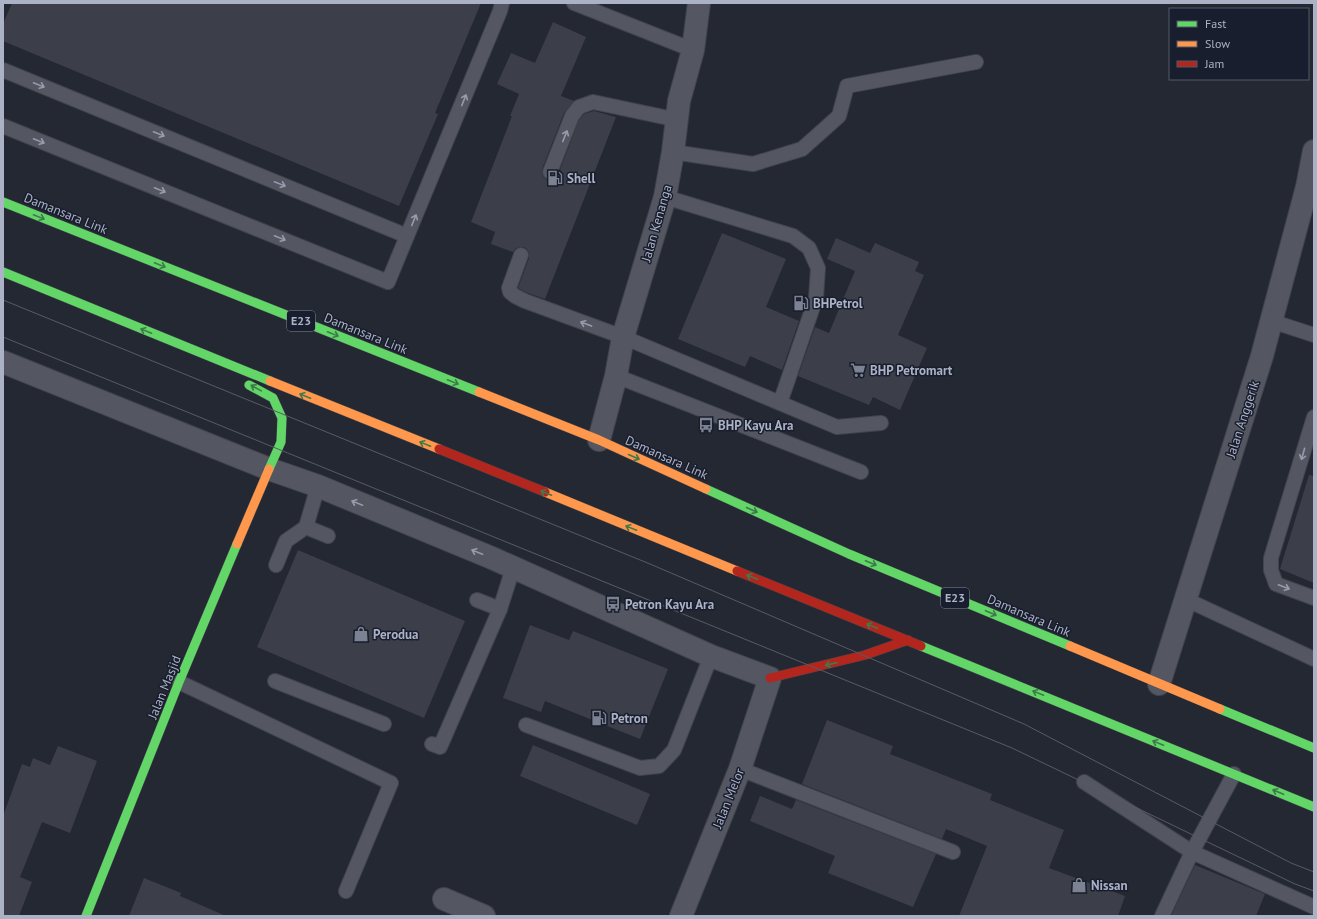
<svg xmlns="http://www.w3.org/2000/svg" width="1317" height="919" viewBox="0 0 1317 919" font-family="'PT Sans',sans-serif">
  <rect width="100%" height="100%" fill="#242832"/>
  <g fill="#3c3f49">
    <polygon points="12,3 481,3 435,113 438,114 399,206 3,41 3,24"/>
    <polygon points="553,22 586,37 561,96 574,101 564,113 542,169 542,174 544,178 547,180 552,180 558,175 579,120 584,114 594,111 616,117 545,299 528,293 518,288 529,258 529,253 527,249 524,247 519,247 515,249 513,252 491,244 495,232 471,222 512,116 510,116 519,94 497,84 511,53 535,63"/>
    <polygon points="722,233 786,259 766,307 799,321 782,370 750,356 745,367 678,339"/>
    <polygon points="836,238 870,253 875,243 919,262 915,271 924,275 898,335 927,348 900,410 873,397 869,405 798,376 815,327 829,333 855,271 827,259"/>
    <polygon points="1309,475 1314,476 1314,583 1280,569"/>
    <polygon points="298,550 465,621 424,718 257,647"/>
    <polygon points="530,625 569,640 573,631 668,669 640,739 545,701 541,712 503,698"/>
    <polygon points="827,720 893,746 890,754 992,794 990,800 1064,830 1049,868 1125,896 1118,916 959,916 987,846 946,829 942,839 802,784"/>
    <polygon points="533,745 650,794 637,825 520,776"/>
    <polygon points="58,746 97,761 70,833 42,822 20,877 32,882 19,916 3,916 3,816 22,764 30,767 33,758 50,765"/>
    <polygon points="760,796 792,809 796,800 936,854 913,907 828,873 835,856 750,821"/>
    <polygon points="1195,865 1265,894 1256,916 1171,916"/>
    <polygon points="144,878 181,893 180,896 226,916 129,916"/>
  </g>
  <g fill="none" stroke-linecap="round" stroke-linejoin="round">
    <g stroke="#40444c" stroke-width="16">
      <g id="lane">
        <polyline points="574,3 693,50"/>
        <polyline points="3,70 407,236"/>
        <polyline points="3,126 388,282 500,11 502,3"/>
        <polyline points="673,152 753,164 802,149 839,116 847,86 976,62"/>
        <polyline points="550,172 572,116 579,107 593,102 678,120"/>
        <polyline points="665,197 793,236 809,248 818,268 816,298 780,403"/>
        <polyline points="521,255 509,288 510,292 515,296 525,301 623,337 837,427 881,423"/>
        <polyline points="1271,321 1314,335"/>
        <polyline points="616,376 861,472"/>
        <polyline points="1314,417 1271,558 1271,570 1276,584 1314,598"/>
        <polyline points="306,527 318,486"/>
        <polyline points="276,565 286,541 306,527 328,536"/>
        <polyline points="1185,599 1314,659"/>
        <polyline points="477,600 500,609"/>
        <polyline points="275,681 384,724"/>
        <polyline points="179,682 391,783 346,891"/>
        <polyline points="526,725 640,768 659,766 674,750 711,656"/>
        <polyline points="432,744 440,747 500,609 513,568"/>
        <polyline points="740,769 953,852"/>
        <polyline points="1084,782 1192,852 1314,907"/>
        <polyline points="1162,916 1192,852 1234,774"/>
      </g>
    </g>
    <g stroke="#40444c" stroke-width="24">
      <g id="street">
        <polyline points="3,362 269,469 318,486 492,558 711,656 770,678 740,769 681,916"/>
        <polyline points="599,440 616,376 623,337 665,197 673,152 679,101 693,50 699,3"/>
        <polyline points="1159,684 1262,356 1307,187 1314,151"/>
        <polyline points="444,899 484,916"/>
      </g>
    </g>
    <g stroke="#40444c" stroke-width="10">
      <g id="fast">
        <polyline points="3,202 479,392"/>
        <polyline points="3,272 270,381"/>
        <polyline points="249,385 273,398 282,418 281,442 269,469"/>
        <polyline points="706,489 849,554 1070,646"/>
        <polyline points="921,646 1314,807"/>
        <polyline points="1220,709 1314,748"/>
        <polyline points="86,916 179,682 237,544"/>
      </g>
    </g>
    <g stroke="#40444c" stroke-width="10">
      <g id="slow">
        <polyline points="270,381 439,449"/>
        <polyline points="479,392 599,440 706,489"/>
        <polyline points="545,492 737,571"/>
        <polyline points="237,544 269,469"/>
        <polyline points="1070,646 1220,709"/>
      </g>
    </g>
    <g stroke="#40444c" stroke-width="10">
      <g id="jam">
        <polyline points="439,449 545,492"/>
        <polyline points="737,571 921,646"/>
        <polyline points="770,678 865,655 908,640"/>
      </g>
    </g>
    <use href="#lane" stroke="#545762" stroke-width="14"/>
    <use href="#street" stroke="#545762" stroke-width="22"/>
    <use href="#fast" stroke="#63d668" stroke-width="9"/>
    <use href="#slow" stroke="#ff974d" stroke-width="9"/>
    <use href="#jam" stroke="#b3261e" stroke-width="9"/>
    <g stroke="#575b64" stroke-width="1">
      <polyline points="3,300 650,564 1024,724 1291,863 1314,872"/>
      <polyline points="3,337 1012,748 1295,884 1314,891"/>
    </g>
  </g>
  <defs><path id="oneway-shaft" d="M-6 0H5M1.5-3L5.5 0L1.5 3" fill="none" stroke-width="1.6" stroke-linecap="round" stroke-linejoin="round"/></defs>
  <g stroke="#969bad">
    <use href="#oneway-shaft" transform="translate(39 85) rotate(22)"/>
    <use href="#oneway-shaft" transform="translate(464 100) rotate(-68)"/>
    <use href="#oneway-shaft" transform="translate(159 134) rotate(22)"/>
    <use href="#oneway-shaft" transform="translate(565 136) rotate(-68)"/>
    <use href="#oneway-shaft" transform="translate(39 141) rotate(22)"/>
    <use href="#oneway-shaft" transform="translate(280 184) rotate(22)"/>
    <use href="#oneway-shaft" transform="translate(160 190) rotate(22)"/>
    <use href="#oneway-shaft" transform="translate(414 220) rotate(-68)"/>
    <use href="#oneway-shaft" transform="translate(280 238) rotate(22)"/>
    <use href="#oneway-shaft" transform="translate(586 324) rotate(-160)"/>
    <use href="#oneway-shaft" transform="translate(1303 454) rotate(106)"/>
    <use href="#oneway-shaft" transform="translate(357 503) rotate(-158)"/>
    <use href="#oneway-shaft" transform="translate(477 552) rotate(-158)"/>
    <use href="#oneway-shaft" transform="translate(1284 587) rotate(21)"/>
  </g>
  <g stroke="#3e7a4a">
    <use href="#oneway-shaft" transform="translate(39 217) rotate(22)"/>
    <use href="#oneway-shaft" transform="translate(160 265) rotate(22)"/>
    <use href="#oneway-shaft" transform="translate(146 331) rotate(-158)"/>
    <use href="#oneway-shaft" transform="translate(333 334) rotate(22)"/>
    <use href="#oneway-shaft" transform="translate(453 382) rotate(22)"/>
    <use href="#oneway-shaft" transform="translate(256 388) rotate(-151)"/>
    <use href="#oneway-shaft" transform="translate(305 396) rotate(-158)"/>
    <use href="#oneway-shaft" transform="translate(425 444) rotate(-158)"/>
    <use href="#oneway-shaft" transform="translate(634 457) rotate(24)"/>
    <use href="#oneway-shaft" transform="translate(546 493) rotate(-158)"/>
    <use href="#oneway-shaft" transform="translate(752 510) rotate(24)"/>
    <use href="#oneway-shaft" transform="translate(631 528) rotate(-158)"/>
    <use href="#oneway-shaft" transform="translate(871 563) rotate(23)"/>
    <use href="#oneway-shaft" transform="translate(752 577) rotate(-158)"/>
    <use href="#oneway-shaft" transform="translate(991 613) rotate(23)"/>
    <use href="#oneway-shaft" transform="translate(872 626) rotate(-158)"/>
    <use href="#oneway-shaft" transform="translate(831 664) rotate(167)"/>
    <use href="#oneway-shaft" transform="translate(1038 693) rotate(-158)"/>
    <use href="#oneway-shaft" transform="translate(1158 743) rotate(-158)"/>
    <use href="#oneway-shaft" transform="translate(1278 792) rotate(-157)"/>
  </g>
  <defs>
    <g id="fuel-bare" transform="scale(1.2)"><path d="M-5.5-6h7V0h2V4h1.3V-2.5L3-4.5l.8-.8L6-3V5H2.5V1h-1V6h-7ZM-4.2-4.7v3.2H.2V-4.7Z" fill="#7c8292" stroke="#181e2d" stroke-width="2.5" paint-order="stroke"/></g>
    <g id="supermarket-bare" transform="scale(1.2)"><path d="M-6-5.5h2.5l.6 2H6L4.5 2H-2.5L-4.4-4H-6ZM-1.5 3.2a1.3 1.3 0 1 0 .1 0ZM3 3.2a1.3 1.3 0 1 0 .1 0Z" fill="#7c8292" stroke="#181e2d" stroke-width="2.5" paint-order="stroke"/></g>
    <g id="bus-bare" transform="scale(1.2)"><path d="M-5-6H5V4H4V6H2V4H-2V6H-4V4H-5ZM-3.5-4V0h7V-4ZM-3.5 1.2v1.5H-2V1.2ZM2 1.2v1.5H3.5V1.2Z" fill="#7c8292" stroke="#181e2d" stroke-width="2.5" paint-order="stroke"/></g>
    <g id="shop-bare" transform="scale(1.2)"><path d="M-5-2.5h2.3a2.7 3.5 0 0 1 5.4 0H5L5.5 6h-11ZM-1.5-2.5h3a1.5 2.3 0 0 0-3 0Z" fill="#7c8292" stroke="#181e2d" stroke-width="2.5" paint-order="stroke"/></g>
  </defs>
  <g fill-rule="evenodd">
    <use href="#fuel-bare" x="555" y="178"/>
    <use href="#fuel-bare" x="801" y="303"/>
    <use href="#supermarket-bare" x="858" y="370"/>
    <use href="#bus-bare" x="706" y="425"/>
    <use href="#bus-bare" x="613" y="604"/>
    <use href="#shop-bare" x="361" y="634"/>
    <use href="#fuel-bare" x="599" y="718"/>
    <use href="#shop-bare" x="1079" y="885"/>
  </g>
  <g text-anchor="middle" stroke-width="3" stroke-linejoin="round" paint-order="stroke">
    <g fill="#181e2d" stroke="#808698" stroke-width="1">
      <rect x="287" y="311" width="28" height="20" rx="3"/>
      <rect x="941" y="588" width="28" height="20" rx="3"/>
    </g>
    <g font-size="12" font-weight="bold" fill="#acb2c6">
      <text x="301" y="325">E23</text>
      <text x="955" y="602">E23</text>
    </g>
    <g font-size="13" font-weight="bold" fill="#acb2c6" stroke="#181e2d" text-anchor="start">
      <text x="567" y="183">Shell</text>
      <text x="813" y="308">BHPetrol</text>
      <text x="870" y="375">BHP Petromart</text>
      <text x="718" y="430">BHP Kayu Ara</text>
      <text x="625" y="609">Petron Kayu Ara</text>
      <text x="373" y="639">Perodua</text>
      <text x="611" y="723">Petron</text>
      <text x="1091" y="890">Nissan</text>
    </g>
    <g font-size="13" fill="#acb2c6" stroke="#181e2d">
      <text transform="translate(66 213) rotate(22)" y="5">Damansara Link</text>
      <text transform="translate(656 223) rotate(-74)" y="5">Jalan Kenanga</text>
      <text transform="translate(366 333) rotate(22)" y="5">Damansara Link</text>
      <text transform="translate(1242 419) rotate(-72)" y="5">Jalan Anggerik</text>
      <text transform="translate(667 457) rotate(24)" y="5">Damansara Link</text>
      <text transform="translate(1029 615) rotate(23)" y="5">Damansara Link</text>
      <text transform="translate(164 687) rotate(-68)" y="5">Jalan Masjid</text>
      <text transform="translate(728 798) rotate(-68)" y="5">Jalan Melor</text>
    </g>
  </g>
  <rect width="1317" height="919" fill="none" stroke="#acb2c6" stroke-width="8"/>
  <rect x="1169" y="8" width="140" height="72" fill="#181e2d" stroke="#53596a"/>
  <rect x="1177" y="21" width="20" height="6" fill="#63d668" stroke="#53596a"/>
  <text x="1205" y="28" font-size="12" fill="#acb2c6">Fast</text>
  <rect x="1177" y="41" width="20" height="6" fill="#ff974d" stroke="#53596a"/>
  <text x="1205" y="48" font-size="12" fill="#acb2c6">Slow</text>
  <rect x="1177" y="61" width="20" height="6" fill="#b3261e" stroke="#53596a"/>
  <text x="1205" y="68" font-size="12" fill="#acb2c6">Jam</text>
</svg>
